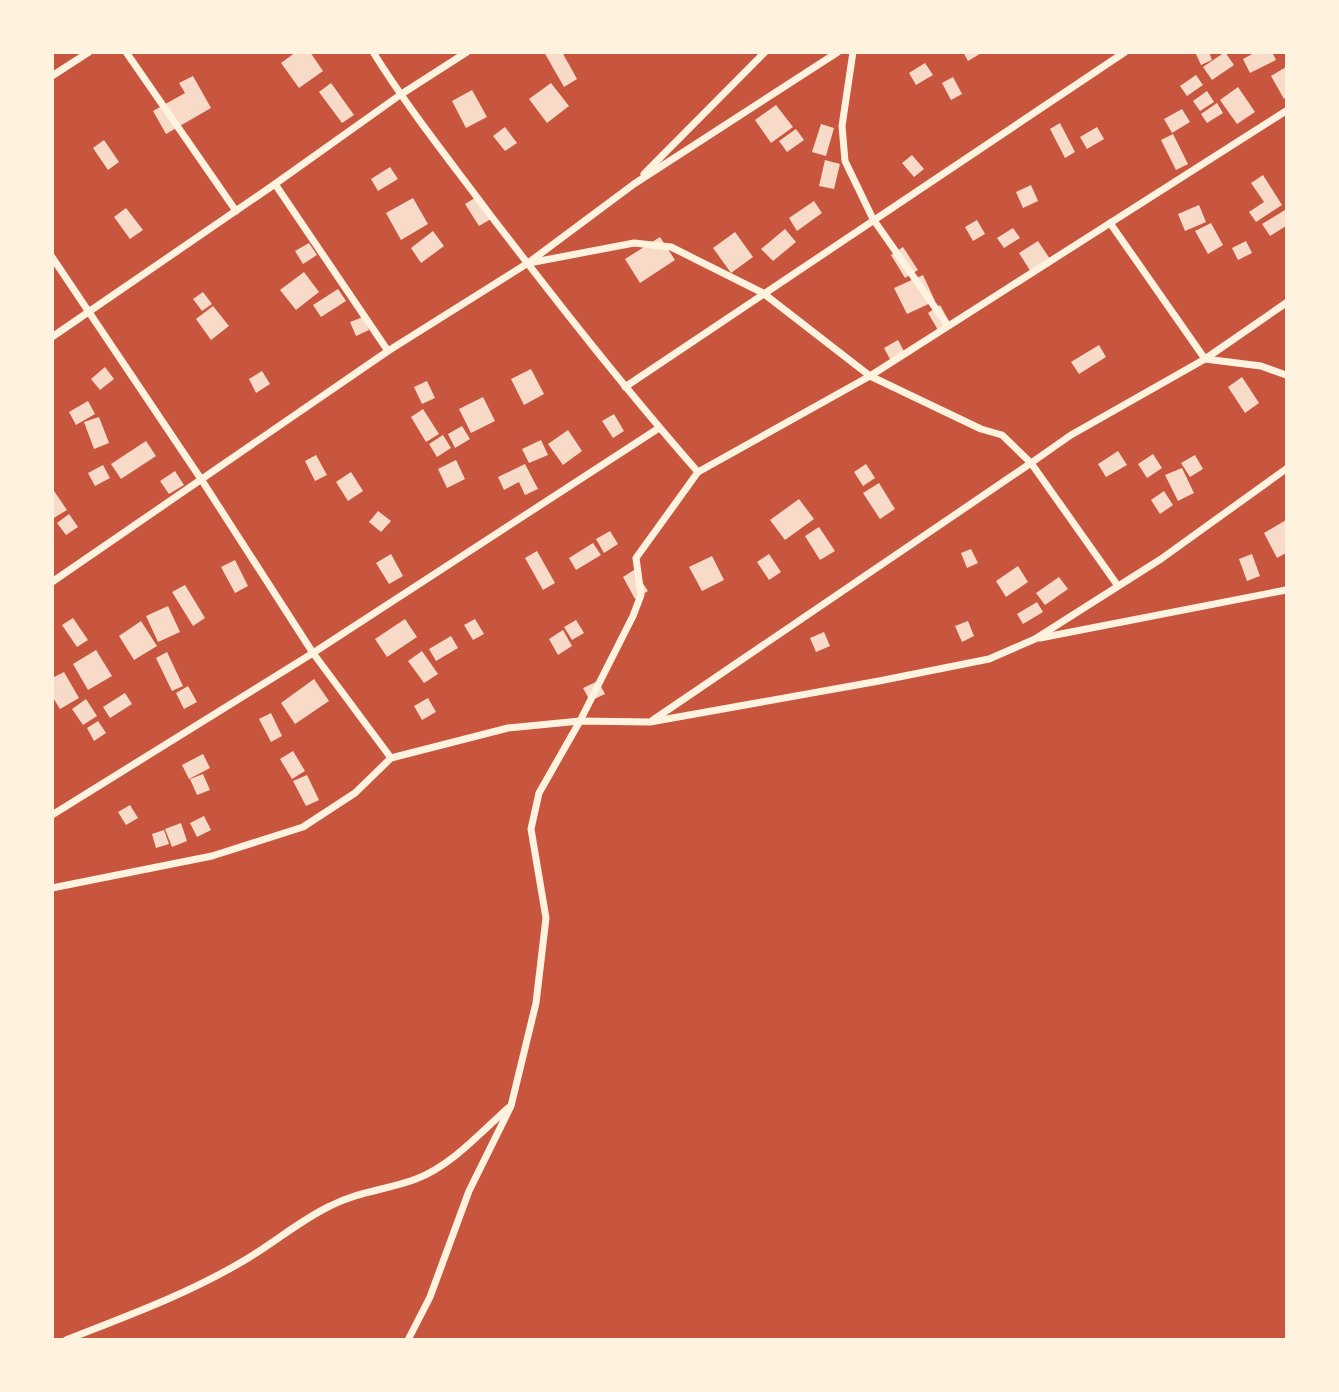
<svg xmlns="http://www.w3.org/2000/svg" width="1339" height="1392" viewBox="0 0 1339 1392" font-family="'Playfair Display',serif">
  <rect width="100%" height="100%" fill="#c8553d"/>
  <g fill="#f7dbc8">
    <polygon points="296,52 310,52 323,71 299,88 281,63"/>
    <polygon points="544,52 562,52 577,79 564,87"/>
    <polygon points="963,52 983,52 968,61"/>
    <polygon points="1195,52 1209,52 1212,60 1201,65"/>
    <polygon points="1225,52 1234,65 1212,80 1203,67"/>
    <polygon points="1256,52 1272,52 1276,60 1250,73 1243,59"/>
    <polygon points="925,63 933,75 916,85 909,73"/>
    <polygon points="1286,67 1286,97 1284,99 1271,76"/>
    <polygon points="1196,75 1203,85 1187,96 1180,86"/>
    <polygon points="193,76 211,108 166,134 153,111 185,93 179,83"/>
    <polygon points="953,77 962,94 951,100 942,83"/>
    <polygon points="331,83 354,115 342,123 319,92"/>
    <polygon points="551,83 569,106 547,123 529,99"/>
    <polygon points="1238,87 1255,112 1237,124 1220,100"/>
    <polygon points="472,90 487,117 466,128 452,101"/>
    <polygon points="1207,91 1214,102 1200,111 1193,101"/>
    <polygon points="1217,103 1223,113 1207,123 1201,114"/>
    <polygon points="776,105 793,127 771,143 755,120"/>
    <polygon points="1182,109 1190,122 1172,133 1164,119"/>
    <polygon points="1060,123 1075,152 1065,158 1050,129"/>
    <polygon points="821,124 834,128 826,156 812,152"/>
    <polygon points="505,127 517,143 505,151 493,136"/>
    <polygon points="1097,127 1104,139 1087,149 1080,137"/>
    <polygon points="796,129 804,140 787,152 779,141"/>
    <polygon points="1173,134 1188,164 1176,170 1161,140"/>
    <polygon points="104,140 119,162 108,170 93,148"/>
    <polygon points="912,155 924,169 914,177 902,163"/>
    <polygon points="825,160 840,164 834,189 819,186"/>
    <polygon points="390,167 398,179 378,191 371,179"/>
    <polygon points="1263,175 1282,205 1256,222 1249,212 1264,202 1251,183"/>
    <polygon points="1031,185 1038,201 1023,208 1016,192"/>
    <polygon points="478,196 491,219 479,226 465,204"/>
    <polygon points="413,198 428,224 401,240 386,213"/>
    <polygon points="814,201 822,213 797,231 789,218"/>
    <polygon points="1199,205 1206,222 1185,231 1178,214"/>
    <polygon points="126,208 143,230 130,239 114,217"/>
    <polygon points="1285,210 1286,226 1270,236 1262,224"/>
    <polygon points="977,220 985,234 973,241 965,227"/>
    <polygon points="1211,223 1223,245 1208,254 1195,231"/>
    <polygon points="1013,228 1020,238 1004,248 997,238"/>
    <polygon points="785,229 796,242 773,261 761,249"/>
    <polygon points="433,231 444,246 421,263 411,248"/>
    <polygon points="735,232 753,257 731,273 713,248"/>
    <polygon points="660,237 675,260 640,283 625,259"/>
    <polygon points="1038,241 1050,259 1031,272 1019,253"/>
    <polygon points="1246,241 1252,253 1238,260 1232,248"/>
    <polygon points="309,243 317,255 303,264 295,251"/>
    <polygon points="903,247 918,270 905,278 891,255"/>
    <polygon points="304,272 319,292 296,310 280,290"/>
    <polygon points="923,275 935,301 907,314 894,288"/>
    <polygon points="338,289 346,301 321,317 313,305"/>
    <polygon points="203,292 212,304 202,311 193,299"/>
    <polygon points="940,305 950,323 938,330 928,313"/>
    <polygon points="213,306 229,326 211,340 196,319"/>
    <polygon points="363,317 369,330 356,336 350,322"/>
    <polygon points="898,340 906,355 892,363 884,348"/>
    <polygon points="1099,345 1106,357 1079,374 1071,362"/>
    <polygon points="105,367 114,379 100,390 91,379"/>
    <polygon points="531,369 544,394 524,405 511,379"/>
    <polygon points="262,371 270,384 256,393 249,379"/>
    <polygon points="1242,377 1259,403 1245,413 1228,387"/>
    <polygon points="427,381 435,398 422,404 414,387"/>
    <polygon points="483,397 495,421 471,433 459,409"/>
    <polygon points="88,401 95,414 76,425 69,412"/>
    <polygon points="423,409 439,434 426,442 411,417"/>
    <polygon points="614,414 624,431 613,438 602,421"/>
    <polygon points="99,417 109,443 94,449 84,422"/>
    <polygon points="462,426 470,439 455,448 448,434"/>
    <polygon points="568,430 582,451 563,465 548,444"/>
    <polygon points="443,435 451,448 437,457 429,444"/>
    <polygon points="541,440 548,455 529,463 522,449"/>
    <polygon points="146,441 156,456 121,479 111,464"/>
    <polygon points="1118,451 1127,465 1106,477 1098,464"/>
    <polygon points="1153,454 1162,468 1147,478 1138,464"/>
    <polygon points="316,455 327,475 315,481 305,461"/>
    <polygon points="1195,455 1203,469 1190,477 1181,463"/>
    <polygon points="456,460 465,479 447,488 438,469"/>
    <polygon points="525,464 538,489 525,495 519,482 504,490 498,477"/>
    <polygon points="866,464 875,478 863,486 854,472"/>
    <polygon points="103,465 110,478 95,486 88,473"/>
    <polygon points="1182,468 1194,493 1178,501 1165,475"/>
    <polygon points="175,471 184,485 169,494 160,481"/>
    <polygon points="351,472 363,491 348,501 336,482"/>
    <polygon points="879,483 895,509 880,519 863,493"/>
    <polygon points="52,488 67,510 52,519"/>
    <polygon points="1164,491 1173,505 1160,514 1151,500"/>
    <polygon points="799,499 814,519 785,540 770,520"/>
    <polygon points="378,511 391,521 381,532 369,522"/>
    <polygon points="69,514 78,527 66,535 57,523"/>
    <polygon points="1286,520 1286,553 1277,558 1264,533"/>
    <polygon points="819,527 835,551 820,560 805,536"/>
    <polygon points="610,531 618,544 604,553 596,539"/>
    <polygon points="593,543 601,555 576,570 569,558"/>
    <polygon points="971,549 978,563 967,568 961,553"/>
    <polygon points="537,551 555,583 543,590 525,558"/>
    <polygon points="391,554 403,576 389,584 376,563"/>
    <polygon points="769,554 781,572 769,580 757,562"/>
    <polygon points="1252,554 1260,576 1247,581 1239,559"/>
    <polygon points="712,556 724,580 702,591 689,567"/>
    <polygon points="235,560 248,586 235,593 221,567"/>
    <polygon points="1018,566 1028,582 1006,597 996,581"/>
    <polygon points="634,570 648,591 635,599 623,577"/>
    <polygon points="1059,577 1068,589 1045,605 1036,593"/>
    <polygon points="185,585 205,618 193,626 172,592"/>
    <polygon points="1037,602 1043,612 1023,624 1017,614"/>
    <polygon points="168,606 180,632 158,642 146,616"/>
    <polygon points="73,618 88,640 77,647 62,625"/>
    <polygon points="405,619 417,637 387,657 375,639"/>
    <polygon points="475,619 484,634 473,640 464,625"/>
    <polygon points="576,620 584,633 572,640 564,627"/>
    <polygon points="141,621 157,646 134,660 119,636"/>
    <polygon points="968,621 974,636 962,642 955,626"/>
    <polygon points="563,630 572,646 558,655 549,639"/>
    <polygon points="824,632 830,646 816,652 810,638"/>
    <polygon points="451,636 458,648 436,661 429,649"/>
    <polygon points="96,650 112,676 88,690 73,664"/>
    <polygon points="422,651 438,674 424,683 408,661"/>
    <polygon points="167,652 183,686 172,691 156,658"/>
    <polygon points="64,672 79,698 60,709 52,696 52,678"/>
    <polygon points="314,679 329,701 295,724 281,703"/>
    <polygon points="598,681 605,694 590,701 583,688"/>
    <polygon points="188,686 197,702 184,709 176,693"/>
    <polygon points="125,693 132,704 110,718 103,707"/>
    <polygon points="428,698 436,712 422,720 414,706"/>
    <polygon points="86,699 97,716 83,725 72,709"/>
    <polygon points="271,713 282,736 271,742 259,719"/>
    <polygon points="98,721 106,733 94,741 87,728"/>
    <polygon points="293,751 305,771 292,779 280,759"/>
    <polygon points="203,754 210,768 189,779 182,765"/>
    <polygon points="203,774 210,790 197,795 190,779"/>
    <polygon points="307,775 319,800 306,806 293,781"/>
    <polygon points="130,805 138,818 126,825 118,812"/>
    <polygon points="204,816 211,830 197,837 190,823"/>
    <polygon points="181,823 187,841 172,847 165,829"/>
    <polygon points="164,830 169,844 156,848 152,834"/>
  </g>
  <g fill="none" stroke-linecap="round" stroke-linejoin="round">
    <g stroke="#fff3e0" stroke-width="7">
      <polyline points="126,52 236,211"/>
      <path d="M373 52C409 110 451 162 491 216 558 303 625 389 698 472"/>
      <polyline points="853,52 842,126 845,161 873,219 948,326"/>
      <polyline points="52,76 89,52"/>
      <polyline points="644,174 765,52"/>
      <polyline points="275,184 388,351"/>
      <polyline points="1110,223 1205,359 1286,303"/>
      <polyline points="52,257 201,479 313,653 391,758"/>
      <polyline points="529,263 634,243 671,247 763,293 870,376 981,429 1002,435 1031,463 1071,435 1205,359 1261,366 1286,375"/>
      <polyline points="52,337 275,184 400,95 467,52"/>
      <polyline points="625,387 1125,52"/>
      <polyline points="52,582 388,351 528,263 634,184 838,52"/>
      <polyline points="1040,638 1286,590"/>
      <polyline points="653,720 1031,463 1118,586"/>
      <polyline points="52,815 313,653 659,428"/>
      <polyline points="52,888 212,856 303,827 355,793 391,758 508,728 580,721 650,722 879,681 989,659 1035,639 1161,559 1286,469"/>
      <path d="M66 1340C127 1316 188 1294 245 1260 274 1243 299 1221 330 1206 359 1191 387 1190 416 1179 452 1165 479 1134 508 1108"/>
      <polyline points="408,1340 430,1297 469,1191 511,1106 536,1003 546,918 531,829 539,793 580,721 633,616 641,595 636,558 698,472 870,376 1286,111"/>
    </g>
  </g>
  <rect width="1339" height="1392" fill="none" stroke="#fff3e0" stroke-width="108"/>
</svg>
